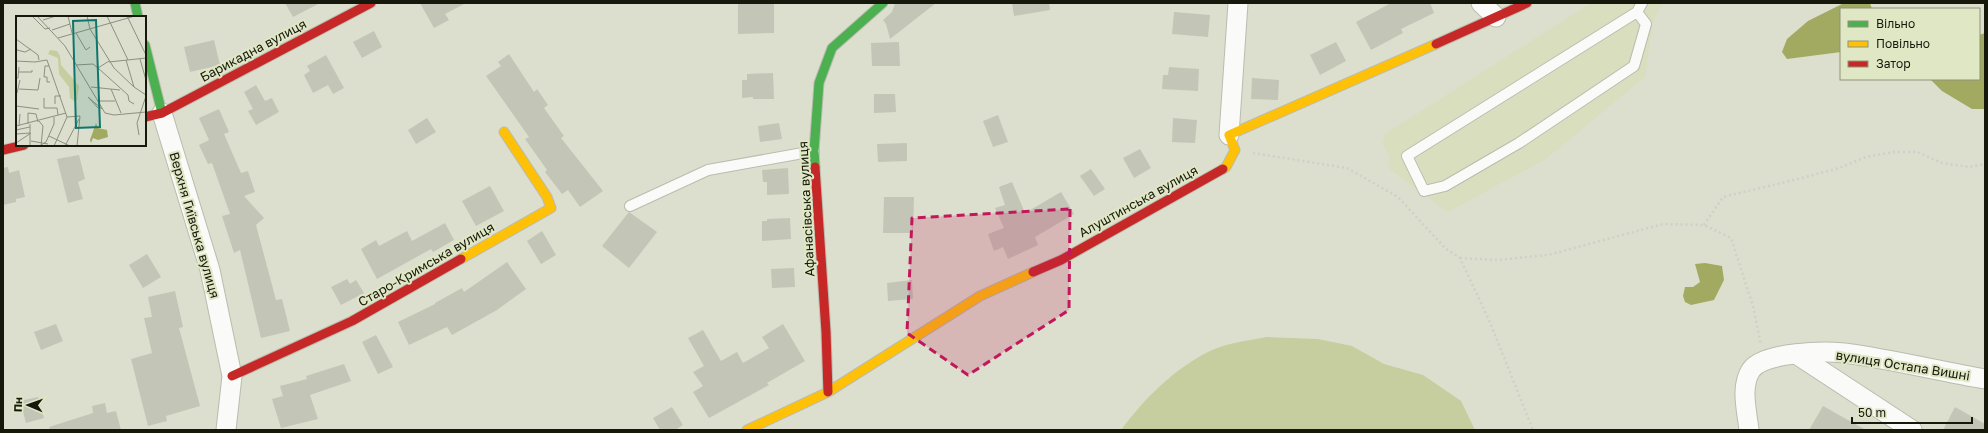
<svg xmlns="http://www.w3.org/2000/svg" width="1988" height="433" viewBox="0 0 1988 433" font-family="'Golos Text',sans-serif">
  <rect width="100%" height="100%" fill="#dcdfcd"/>
  <polygon fill="#d9debf" points="1591,3 1663,3 1653,22 1645,77 1546,159 1448,212 1389,169 1389,156 1382,142 1385,134"/>
  <path fill="#c6cd9e" d="M1266 337 1318 339 1352 346 1384 364 1423 375 1461 401 1475 430H1121C1144 399 1175 368 1210 351 1227 343 1247 341 1266 337Z"/>
  <g fill="#a1aa60">
    <polygon points="1844,3 1870,3 1872,9 1841,9 1841,52 1787,59 1782,52 1787,39 1808,21"/>
    <polygon points="1985,33 1985,109 1972,109 1942,91 1930,79 1979,79 1979,35"/>
    <polygon points="1705,263 1722,266 1724,280 1714,300 1691,305 1685,302 1683,296 1685,287 1693,287 1700,282 1695,264"/>
  </g>
  <g fill="#c3c6b7">
    <polygon points="285,3 320,3 293,17"/>
    <polygon points="420,3 466,3 445,14 449,20 434,28"/>
    <polygon points="738,3 774,3 774,33 738,34"/>
    <polygon points="895,3 936,3 890,39 886,24 883,20 892,12"/>
    <polygon points="1012,3 1049,3 1050,10 1014,16"/>
    <polygon points="1391,3 1430,3 1434,13 1401,29 1403,33 1371,50 1356,22"/>
    <polygon points="1174,12 1210,15 1208,37 1172,34"/>
    <polygon points="374,31 382,47 362,58 353,42"/>
    <polygon points="214,40 220,65 190,72 184,47"/>
    <polygon points="899,42 900,66 872,66 871,43"/>
    <polygon points="1336,42 1346,61 1320,75 1310,55"/>
    <polygon points="509,54 534,92 537,89 548,105 544,108 564,136 561,138 603,191 580,207 568,190 562,194 545,172 547,170 525,139 529,137 486,76 501,66 498,62"/>
    <polygon points="326,55 344,88 333,94 328,85 313,93 304,75 310,71 307,66"/>
    <polygon points="1169,67 1199,69 1198,91 1162,89 1163,75 1168,75"/>
    <polygon points="773,73 774,99 753,99 753,97 742,98 742,80 747,80 747,74"/>
    <polygon points="1252,78 1279,80 1278,100 1251,99"/>
    <polygon points="256,85 265,101 272,98 279,112 256,125 248,111 253,109 244,92"/>
    <polygon points="874,94 895,94 896,112 874,113"/>
    <polygon points="219,109 229,132 224,134 241,173 248,171 255,192 244,196 264,218 256,225 276,300 282,299 290,331 261,338 240,250 234,253 222,216 230,214 212,163 208,164 199,145 209,140 199,118"/>
    <polygon points="998,115 1008,142 993,147 983,121"/>
    <polygon points="427,118 436,132 416,144 408,130"/>
    <polygon points="1173,118 1197,120 1195,143 1172,142"/>
    <polygon points="779,123 782,139 760,142 758,126"/>
    <polygon points="907,143 907,161 878,162 877,144"/>
    <polygon points="1140,149 1151,168 1134,178 1123,158"/>
    <polygon points="79,155 85,179 78,182 83,199 68,203 57,159"/>
    <polygon points="8,167 9,173 19,170 25,197 16,199 16,202 3,205 3,168"/>
    <polygon points="788,168 789,194 767,195 767,182 763,182 762,170"/>
    <polygon points="1091,169 1105,189 1094,196 1080,176"/>
    <polygon points="1012,182 1025,213 1061,192 1074,214 1035,237 1038,245 1008,259 1003,247 994,251 988,234 1004,228 995,208 1005,205 999,187"/>
    <polygon points="490,186 504,211 476,226 462,201"/>
    <polygon points="884,197 914,197 913,233 883,233"/>
    <polygon points="629,212 657,232 629,268 602,246"/>
    <polygon points="790,218 791,239 762,241 762,221 767,221 767,219"/>
    <polygon points="445,223 454,240 433,252 431,249 377,279 361,249 376,240 379,246 407,231 412,241"/>
    <polygon points="542,231 556,255 541,264 527,241"/>
    <polygon points="147,254 161,277 143,288 129,265"/>
    <polygon points="507,262 526,289 497,310 452,335 447,327 409,345 398,322 435,304 435,303 462,288 464,292"/>
    <polygon points="794,268 795,287 772,288 771,269"/>
    <polygon points="347,279 350,284 356,280 364,293 341,305 331,287"/>
    <polygon points="912,280 913,299 888,301 887,283"/>
    <polygon points="175,291 183,327 179,328 200,406 166,416 167,421 148,426 131,359 152,353 144,318 152,317 148,297"/>
    <polygon points="56,324 63,341 41,350 34,332"/>
    <polygon points="783,324 805,361 767,383 769,385 709,418 693,392 703,386 693,372 704,366 688,338 703,330 721,361 737,352 743,363 769,348 762,337"/>
    <polygon points="376,335 393,367 378,374 362,342"/>
    <polygon points="344,364 351,381 310,395 318,419 281,428 272,399 283,396 280,386 307,379 306,376"/>
    <polygon points="38,397 44,418 26,423 20,401"/>
    <polygon points="105,403 107,413 116,411 121,430 50,430 49,427 93,413 92,406"/>
    <polygon points="1823,406 1866,430 1809,430"/>
    <polygon points="672,407 683,425 675,430 660,430 653,418"/>
    <polygon points="1955,407 1985,424 1985,430 1943,430"/>
  </g>
  <g fill="none" stroke-linecap="round" stroke-linejoin="round">
    <g stroke="#babcaf" stroke-width="12">
      <g id="lane">
        <polyline points="1637,12 1646,24 1634,66 1519,143 1445,186 1424,191 1407,156 1637,12 1642,3"/>
        <polyline points="630,206 708,170 814,151"/>
      </g>
    </g>
    <g stroke="#babcaf" stroke-width="21">
      <g id="street">
        <polyline points="1481,3 1496,17"/>
        <polyline points="162,113 210,270 232,376 226,430"/>
        <polyline points="1229,135 1238,3"/>
        <polyline points="1796,354 1912,430"/>
        <path d="M1749 430C1747 411 1740 387 1751 370 1764 352 1823 351 1844 353 1891 359 1938 371 1985 379"/>
      </g>
    </g>
    <g stroke="#babcaf" stroke-width="11">
      <g id="fast">
        <polyline points="135,3 138,17"/>
        <polyline points="145,45 162,113"/>
        <polyline points="815,167 814,151 819,83 832,48 883,3"/>
      </g>
    </g>
    <g stroke="#babcaf" stroke-width="11">
      <g id="slow">
        <polyline points="1223,169 1226,167 1235,150 1229,135 1436,44"/>
        <polyline points="461,259 551,208 547,197 504,132"/>
        <polyline points="747,430 828,392 980,296 1033,272"/>
      </g>
    </g>
    <g stroke="#babcaf" stroke-width="11">
      <g id="jam">
        <polyline points="1436,44 1527,3"/>
        <polyline points="145,117 162,113 371,3"/>
        <polyline points="3,150 24,145"/>
        <polyline points="815,167 826,332 828,392"/>
        <polyline points="1033,272 1061,260 1223,169"/>
        <polyline points="232,376 352,321 461,259"/>
      </g>
    </g>
    <g stroke="#ced0ca" stroke-width="2.5" stroke-dasharray="2 3" stroke-linecap="butt">
      <polyline points="1253,153 1347,168 1398,197 1445,248 1460,258 1489,320 1533,430"/>
      <polyline points="1704,225 1723,197 1806,177 1839,168 1866,157 1894,152 1917,152 1942,163 1969,167 1985,164"/>
      <polyline points="1460,258 1497,260 1548,255 1663,224 1704,225 1731,238 1753,306 1761,345"/>
    </g>
    <use href="#lane" stroke="#fafaf8" stroke-width="10"/>
    <use href="#street" stroke="#fafaf8" stroke-width="19"/>
    <use href="#fast" stroke="#4caf50" stroke-width="9"/>
    <use href="#slow" stroke="#ffc107" stroke-width="9"/>
    <use href="#jam" stroke="#c62828" stroke-width="9"/>
  </g>
  <path fill="#c2185b" fill-opacity="0.2" stroke="#c2185b" stroke-width="3" stroke-dasharray="8 5" stroke-linejoin="round" d="M1070 209 1069 310 968 375 907 333 912 218Z"/>
  <g text-anchor="middle" stroke-width="4" stroke-linejoin="round" paint-order="stroke">
    <g font-size="13" fill="#16180c" stroke="#e0e7c5">
      <text transform="translate(253 50) rotate(-28)" y="5">Барикадна вулиця</text>
      <text transform="translate(1138 201) rotate(-29)" y="5">Алуштинська вулиця</text>
      <text transform="translate(806 209) rotate(-93)" y="5">Афанасівська вулиця</text>
      <text transform="translate(195 225) rotate(74)" y="5">Верхня Гиївська вулиця</text>
      <text transform="translate(426 264) rotate(-30)" y="5">Старо-Кримська вулиця</text>
      <text transform="translate(1903 365) rotate(9)" y="5">вулиця Остапа Вишні</text>
    </g>
  </g>
  <g transform="translate(16 16)">
    <rect width="130" height="130" fill="#dcdfcd"/>
    <path d="M34 34 41 35 44 40 45 49 63 70 61 84 58 85 54 82 53 71 43 58 42 42 32 38Z" fill="#c6cd9e"/>
    <path d="M80 107 82 112 91 114 92 121 82 124 77 122 75 127 74 124Z" fill="#a1aa60"/>
    <path fill="none" stroke="#8d8f80" stroke-width="1" d="M16 0 29 13 34 12M21 0 49 30 89 97 98 99 130 96M52 0 56 17M71 0 74 13 98 52 118 71 130 79M91 0 112 44M111 0 130 39M27 4 40 0M36 14 54 8M60 17 70 34 74 31M42 22 119 0M0 23 22 39 23 44M0 31 1 34 9 36 15 33M124 43 130 64M110 44 118 71M0 45 19 46 31 44 51 101 64 100 61 130M93 46 130 42M60 49 77 48 82 52 93 45M33 50H29L28 61H31V66H34M82 52 112 79 113 85 118 88M3 56H16V54M0 62H2L3 51M75 71 104 74M3 73 22 74 24 62M95 73 105 97M0 77V90L23 93M1 77 4 64M72 81 86 93M72 81 82 92M28 82V92H41L42 99M82 85H99M39 88V80H45M23 105 27 110 25 130M12 108V97L20 98 22 106M14 108V130M0 110 50 97M3 110 4 98M0 114 14 111M0 118 14 117M123 119 121 107 130 80M33 120 54 130M15 125 32 128M0 127 15 117M25 129 30 126 38 108V101M38 130 51 101M49 130 63 103"/>
    <path fill="#0f766e" fill-opacity="0.15" stroke="#0f766e" stroke-width="2" d="M80 4 84 111 60 112 57 5Z"/>
    <rect width="130" height="130" fill="none" stroke="#16180c" stroke-width="2"/>
  </g>
  <rect width="1988" height="433" fill="none" stroke="#16180c" stroke-width="8"/>
  <rect x="1840" y="8" width="140" height="72" fill="#e0e7c5" stroke="#8f947b"/>
  <rect x="1848" y="21" width="20" height="6" fill="#4caf50" stroke="#8f947b"/>
  <text x="1876" y="28" font-size="12" fill="#16180c">Вільно</text>
  <rect x="1848" y="41" width="20" height="6" fill="#ffc107" stroke="#8f947b"/>
  <text x="1876" y="48" font-size="12" fill="#16180c">Повільно</text>
  <rect x="1848" y="61" width="20" height="6" fill="#c62828" stroke="#8f947b"/>
  <text x="1876" y="68" font-size="12" fill="#16180c">Затор</text>
  <g transform="translate(28 405) rotate(272)" stroke="#e0e7c5" stroke-width="3" paint-order="stroke">
  <path d="M0-3L7 15L0 10L-7 15Z" fill="#16180c"/>
  <text y="-6" font-size="11" font-weight="bold" text-anchor="middle" fill="#16180c">Пн</text>
  </g>
  <path d="M1852 417v6h120v-6" fill="none" stroke="#16180c" stroke-width="2"/>
  <text x="1858" y="417" font-size="12" fill="#16180c" stroke="#e0e7c5" stroke-width="3" paint-order="stroke">50 m</text>
</svg>
